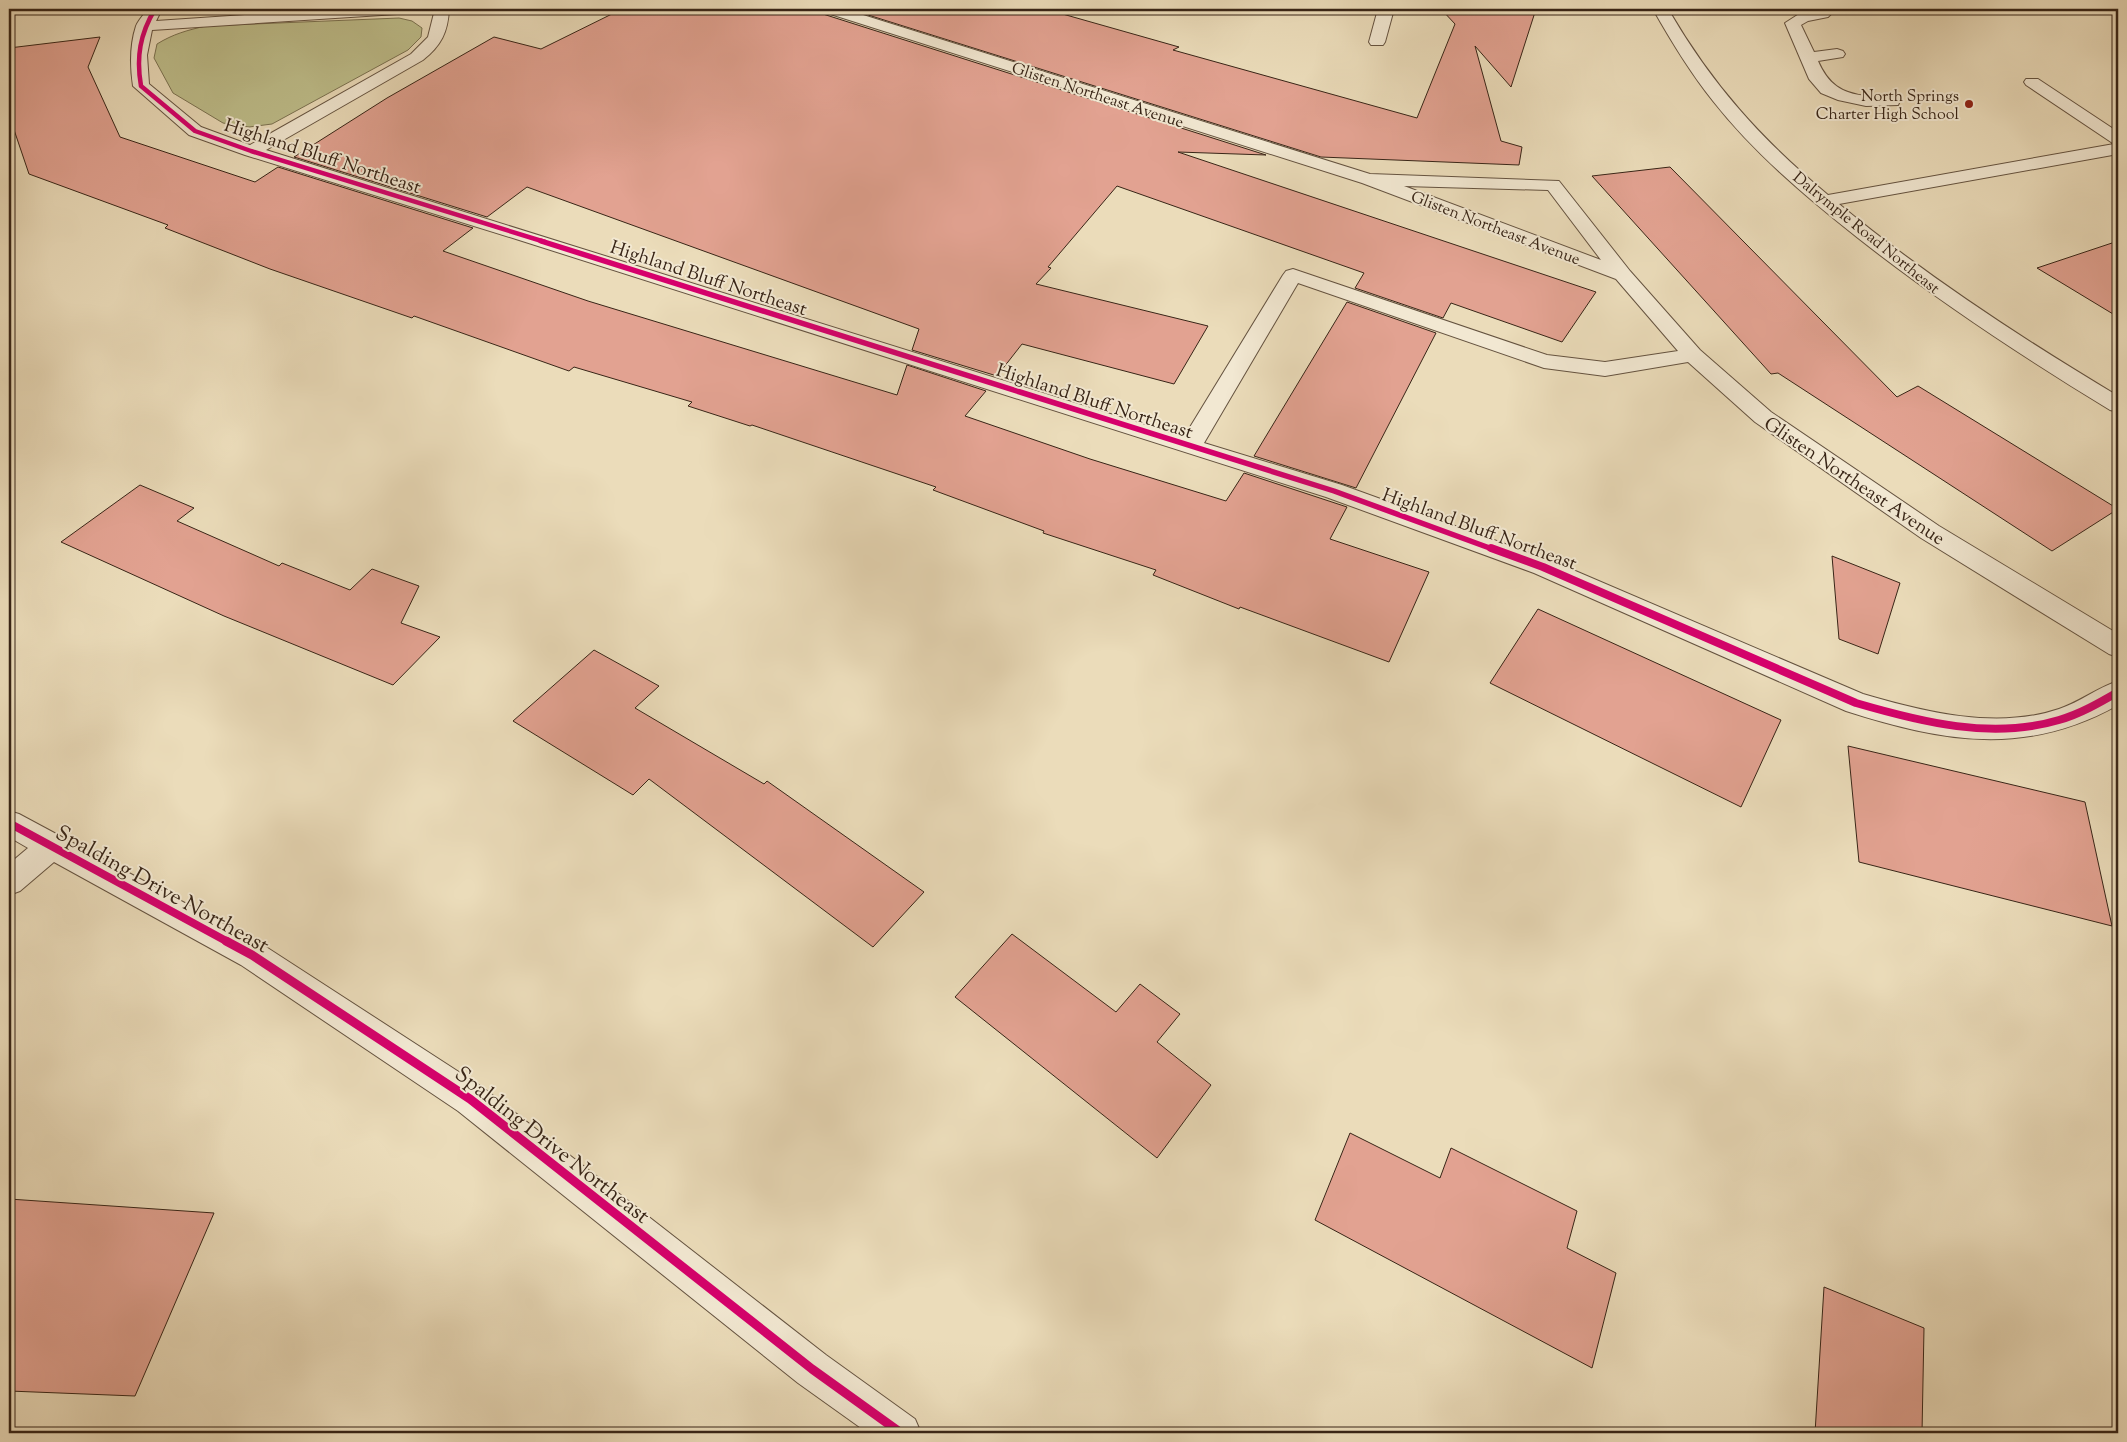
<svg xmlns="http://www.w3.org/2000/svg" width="2127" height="1442" viewBox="0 0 2127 1442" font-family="'Sorts Mill Goudy',serif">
  <rect width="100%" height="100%" fill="#ebdcba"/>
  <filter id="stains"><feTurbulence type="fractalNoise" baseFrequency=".004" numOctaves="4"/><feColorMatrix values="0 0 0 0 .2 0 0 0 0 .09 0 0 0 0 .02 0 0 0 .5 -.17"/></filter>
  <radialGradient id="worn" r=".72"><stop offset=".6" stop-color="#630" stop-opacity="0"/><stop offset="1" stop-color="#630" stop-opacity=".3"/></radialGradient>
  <path fill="#bebe8b" stroke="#7b7251" d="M399 18 412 21 422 28 421 37 408 50 272 124 249 127 223 123 173 93 154 58 157 44C173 34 188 30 206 26Z"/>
  <g fill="#e2a291" stroke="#382517">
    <polygon points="622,9 820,9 823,14 1266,155 1178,152 1596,292 1562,342 1451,303 1443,318 1355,288 1364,273 1117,186 1048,267 1051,268 1036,284 1208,326 1174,384 1022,344 997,376 912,350 919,329 527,187 487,217 294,157 387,98 494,37 541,49"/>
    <polygon points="849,9 1045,9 1179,47 1173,50 1417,118 1455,24 1441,9 1536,9 1511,87 1475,46 1501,141 1522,147 1519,165 1321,157"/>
    <polygon points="100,37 88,67 120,137 255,182 278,167 473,228 443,251 588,301 897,395 907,365 986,391 965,416 1090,459 1226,501 1244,473 1347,507 1330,539 1429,572 1389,662 1240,607 1239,609 1153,575 1156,570 1043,533 1044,531 933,490 936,487 752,425 750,426 688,406 692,402 574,367 569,371 414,316 412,318 270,269 165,228 168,225 29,174 9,115 9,48"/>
    <polygon points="1670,167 1897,397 1918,386 2118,509 2052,551 1778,373 1771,374 1592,176"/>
    <polygon points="2118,241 2118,317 2037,268"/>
    <polygon points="1347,302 1436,333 1356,488 1254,456"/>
    <polygon points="140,485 194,508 177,521 279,566 282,563 350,590 372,569 419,586 401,623 440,637 393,685 224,616 61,542"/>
    <polygon points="1832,556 1900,583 1878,654 1839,639"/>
    <polygon points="1538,609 1781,720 1741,807 1490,683"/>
    <polygon points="594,650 659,686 635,708 764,784 767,781 924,892 873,947 649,779 633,795 513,721"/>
    <polygon points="1848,746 2085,802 2112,926 1859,862"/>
    <polygon points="1012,934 1116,1012 1140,984 1180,1014 1157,1042 1211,1085 1157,1158 955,997"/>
    <polygon points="1350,1133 1440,1178 1451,1148 1577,1211 1567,1248 1616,1273 1592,1368 1315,1220"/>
    <polygon points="9,1199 214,1213 135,1396 9,1391"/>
    <polygon points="1824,1287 1924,1328 1922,1433 1815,1433"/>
  </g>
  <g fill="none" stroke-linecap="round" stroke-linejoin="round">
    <g stroke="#655340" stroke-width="2">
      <g id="minor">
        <path d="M148 9H162L156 21 332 9H404L402 12 397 14 152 30 147 55 149 84 201 127 250 145 411 54 428 37 435 9H449C448 32 441 46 423 60L266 150 1184 437 1283 275 1286 271 1293 269 1547 355 1605 362 1678 351 1616 279 1362 183 824 12 822 9H844L1370 174 1559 181 1630 271 1700 350 1771 412 1939 526 2118 634V657L2109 654 1921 538 1755 422 1688 362 1605 376 1544 368 1298 283 1204 443 1342 485 1552 561 1863 694C1924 712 1997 730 2059 709 2080 702 2097 688 2118 681V705C2026 757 1943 742 1846 711L1534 573 1326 497 516 239 245 155 189 135 133 86C130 66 130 44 136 26 138 21 144 14 148 9ZM1404 186 1548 190 1601 260Z"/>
        <polygon points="1378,9 1394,9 1385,42 1383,45 1371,45 1369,42"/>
        <path d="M1653 9H1668C1713 86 1760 138 1828 195L2114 144 2026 85 2024 82 2026 79H2038L2118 132V154L1839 204C1926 276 2021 338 2118 396V412L2110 410C2023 357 1938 301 1858 238 1806 197 1754 153 1713 101 1690 72 1671 41 1653 9Z"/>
        <path d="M1823 9 1828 11 1831 14 1828 17 1808 21 1801 25 1814 52 1837 49 1843 51 1845 54 1843 57 1818 61C1828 84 1841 93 1866 96 1877 97 1887 95 1898 97L1900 101 1898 105 1866 106 1838 100 1821 93 1809 79 1785 23 1799 14Z"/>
        <polygon points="9,811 19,814 263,945 482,1087 826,1355 915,1419 921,1433 868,1433 798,1383 458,1111 241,965 54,862 20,891 9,895 9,864 28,848 9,837"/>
      </g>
    </g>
    <use href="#minor" fill="#f2e8d2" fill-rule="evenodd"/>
    <g stroke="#f2e8d2" stroke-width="6">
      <path id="cycleway-far3" d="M155 9C140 34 136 57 141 86L195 131 251 151 545 242"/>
    </g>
    <g stroke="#f2e8d2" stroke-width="8">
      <polyline id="cycleway-far2" points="541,241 1334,491 1495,550"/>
    </g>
    <g stroke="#f2e8d2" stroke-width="11">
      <g id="cycleway-far1">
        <path d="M1491 548 1543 567 1856 703C1921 722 1992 740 2059 720 2080 714 2099 703 2118 692"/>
        <polyline points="9,823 228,942"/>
      </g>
    </g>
    <g stroke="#f2e8d2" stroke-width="12">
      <polyline id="cycleway" points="226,941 252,955 470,1099 812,1369 901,1433"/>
    </g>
    <use href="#cycleway-far3" stroke="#d6006c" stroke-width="4.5"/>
    <use href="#cycleway-far2" stroke="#d6006c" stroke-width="5.5"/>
    <use href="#cycleway-far1" stroke="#d6006c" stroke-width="8"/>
    <use href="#cycleway" stroke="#d6006c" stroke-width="9"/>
  </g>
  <circle fill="#8f2418" stroke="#f2e8d2" stroke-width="2" cx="1969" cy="104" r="5"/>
  <g text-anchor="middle" stroke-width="4" stroke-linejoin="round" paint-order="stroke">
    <g font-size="16" fill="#382517" stroke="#f2e8d2">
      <text transform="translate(1098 94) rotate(18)" y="6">Glisten Northeast Avenue</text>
      <text transform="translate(1496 227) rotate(21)" y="6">Glisten Northeast Avenue</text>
      <text transform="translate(1867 232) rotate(39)" y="6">Dalrymple Road Northeast</text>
    </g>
    <g font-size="16" fill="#382517" stroke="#f2e8d2" text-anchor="end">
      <text x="1959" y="101">North Springs<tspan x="1959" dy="18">Charter High School</tspan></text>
    </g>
    <g font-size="19" fill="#382517" stroke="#f2e8d2">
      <text transform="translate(323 155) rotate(18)" y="7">Highland Bluff Northeast</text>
      <text transform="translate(709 277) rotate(18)" y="7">Highland Bluff Northeast</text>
      <text transform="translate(1095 400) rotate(18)" y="7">Highland Bluff Northeast</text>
      <text transform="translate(1855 480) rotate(34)" y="7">Glisten Northeast Avenue</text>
      <text transform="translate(1480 528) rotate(20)" y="7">Highland Bluff Northeast</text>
    </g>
    <g font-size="22" fill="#382517" stroke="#f2e8d2">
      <text transform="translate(163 888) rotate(29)" y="8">Spalding Drive Northeast</text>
      <text transform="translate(553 1144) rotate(38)" y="8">Spalding Drive Northeast</text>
    </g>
  </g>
  <rect width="2127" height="1442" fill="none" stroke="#ebdcba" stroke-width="30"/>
  <rect x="10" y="10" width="2107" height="1422" fill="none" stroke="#382517" stroke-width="2.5"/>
  <rect x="15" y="15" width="2097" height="1412" fill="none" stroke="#382517"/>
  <rect width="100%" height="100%" filter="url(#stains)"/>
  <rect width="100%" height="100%" fill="url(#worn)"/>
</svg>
